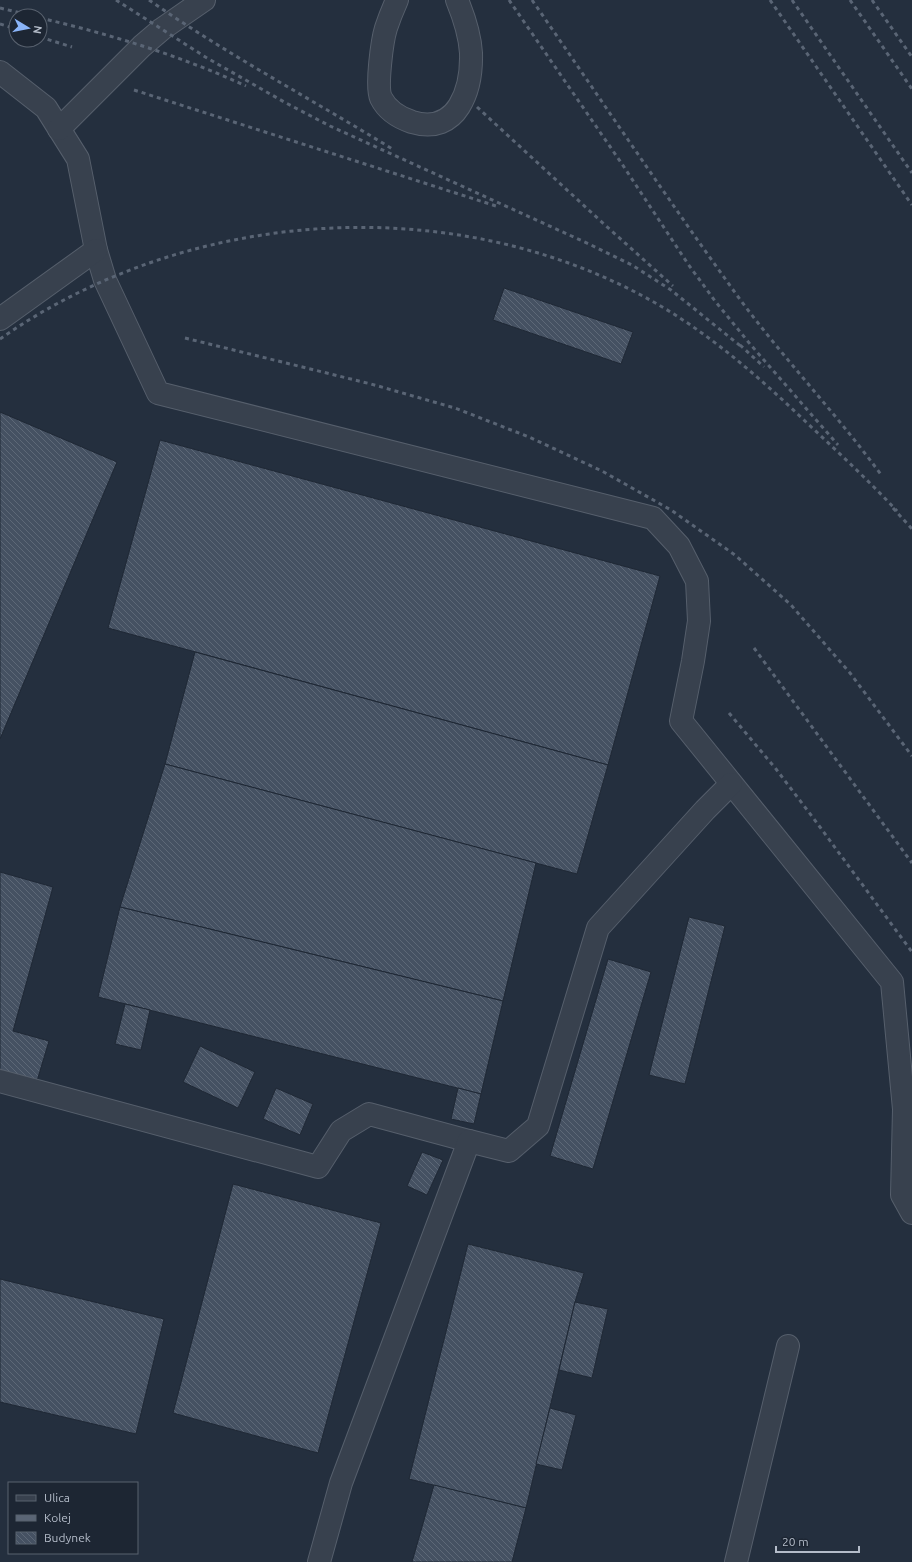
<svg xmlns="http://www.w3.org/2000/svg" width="912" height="1562" viewBox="0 0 912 1562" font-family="Ubuntu,sans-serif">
  <defs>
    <pattern id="building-back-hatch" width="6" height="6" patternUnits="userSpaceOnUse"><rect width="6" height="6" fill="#455162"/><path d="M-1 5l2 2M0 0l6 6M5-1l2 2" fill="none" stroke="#5d6877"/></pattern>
  </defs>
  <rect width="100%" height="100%" fill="#242f3e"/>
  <g fill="url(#building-back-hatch)" stroke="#1f2835">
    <polygon points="504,288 633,332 621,364 493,320"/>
    <polygon points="0,412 117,462 0,739"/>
    <polygon points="160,440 660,576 608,765 108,628"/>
    <polygon points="195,652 608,765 577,874 165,764"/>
    <polygon points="165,764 536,863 503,1001 120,907"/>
    <polygon points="0,872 53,887 13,1031 49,1041 37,1081 0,1070"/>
    <polygon points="120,907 503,1001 481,1094 98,997"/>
    <polygon points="689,917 725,926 685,1084 649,1075"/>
    <polygon points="608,959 651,972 593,1169 550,1156"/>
    <polygon points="125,1004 150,1010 141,1050 115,1044"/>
    <polygon points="200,1046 255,1072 238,1108 183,1082"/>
    <polygon points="276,1088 313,1104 300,1135 263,1119"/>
    <polygon points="458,1088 481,1094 474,1124 451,1119"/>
    <polygon points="422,1152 443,1160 427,1195 407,1186"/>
    <polygon points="233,1184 381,1223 318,1453 173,1413"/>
    <polygon points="468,1244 584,1273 575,1302 526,1508 409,1479"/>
    <polygon points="0,1279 164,1319 136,1434 0,1402"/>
    <polygon points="575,1302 608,1309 592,1378 559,1370"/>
    <polygon points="550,1408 576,1415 562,1470 536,1464"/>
    <polygon points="434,1485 526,1508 512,1562 412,1562"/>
  </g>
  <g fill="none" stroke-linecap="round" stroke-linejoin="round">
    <g stroke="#565f6c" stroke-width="24">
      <g id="minor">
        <path d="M397 0C393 9 389 19 386 28 382 41 376 87 381 98 387 110 400 118 412 122 458 136 472 89 471 53 470 35 464 17 457 0"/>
        <polyline points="0,72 46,108 78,159 96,250 105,280 158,393 653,518 679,546 697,581 699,621 693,661 681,721 892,982 904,1109 902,1195 912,1213"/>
        <polyline points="59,129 142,46 162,29 204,0"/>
        <polyline points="0,319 96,250"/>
        <polyline points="0,1081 318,1167 341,1131 369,1114 469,1141"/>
        <polyline points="319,1562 341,1483 469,1141 509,1151 538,1126 598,928 705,810 731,784"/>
        <polyline points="736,1562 788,1346"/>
      </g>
    </g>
    <use href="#minor" stroke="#38414e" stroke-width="22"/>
    <g stroke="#5a6575" stroke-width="3" stroke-dasharray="4 4" stroke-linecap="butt">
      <polyline points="116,0 207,58 286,103 330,126 589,244 632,265 671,290 743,348"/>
      <path d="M149 0C228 55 313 100 394 150"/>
      <polyline points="509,0 622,164 688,264 715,301 750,344 838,445"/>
      <path d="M532 0C600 98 666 197 736 294 782 357 836 413 882 476"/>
      <polyline points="770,0 912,205"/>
      <polyline points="792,0 912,173"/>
      <polyline points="850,0 912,89"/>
      <polyline points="872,0 912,57"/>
      <polyline points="0,8 33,16"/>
      <path d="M40 18C110 34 181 56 246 86"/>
      <polyline points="0,24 16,29"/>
      <polyline points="40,37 72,47"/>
      <polyline points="134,90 496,206"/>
      <polyline points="477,107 605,225 673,286"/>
      <polyline points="185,338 371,384 455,408 529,437 602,471 671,510 735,555 791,605 850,673 912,756"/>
      <path d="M0 339C191 205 462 188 664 308 717 340 762 380 806 422 837 451 868 480 897 511"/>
      <polyline points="740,345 764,367"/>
      <polyline points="893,508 912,529"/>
      <polyline points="754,648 912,863"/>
      <polyline points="729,713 776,769 814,819 912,952"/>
    </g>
  </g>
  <rect x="8" y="1482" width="130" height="72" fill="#1d2633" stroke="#59626f"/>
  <rect x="16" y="1495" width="20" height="6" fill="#38414e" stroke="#59626f"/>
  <text x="44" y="1502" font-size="12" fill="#b4bcc9">Ulica</text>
  <rect x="16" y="1515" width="20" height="6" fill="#5a6575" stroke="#59626f"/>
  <text x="44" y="1522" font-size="12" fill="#b4bcc9">Kolej</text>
  <rect x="16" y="1532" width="20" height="12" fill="url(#building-back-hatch)" stroke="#59626f"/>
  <text x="44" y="1542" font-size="12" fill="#b4bcc9">Budynek</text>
  <g transform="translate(28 28) rotate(100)"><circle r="19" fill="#1d2633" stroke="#59626f"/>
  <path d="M0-3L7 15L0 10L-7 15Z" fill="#8ab4f8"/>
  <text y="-6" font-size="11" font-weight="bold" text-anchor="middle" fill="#b4bcc9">N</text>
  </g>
  <path d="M776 1546v6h83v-6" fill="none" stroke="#b4bcc9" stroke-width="2"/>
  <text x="782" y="1546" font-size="12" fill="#b4bcc9" stroke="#1d2633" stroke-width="3" paint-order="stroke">20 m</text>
</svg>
